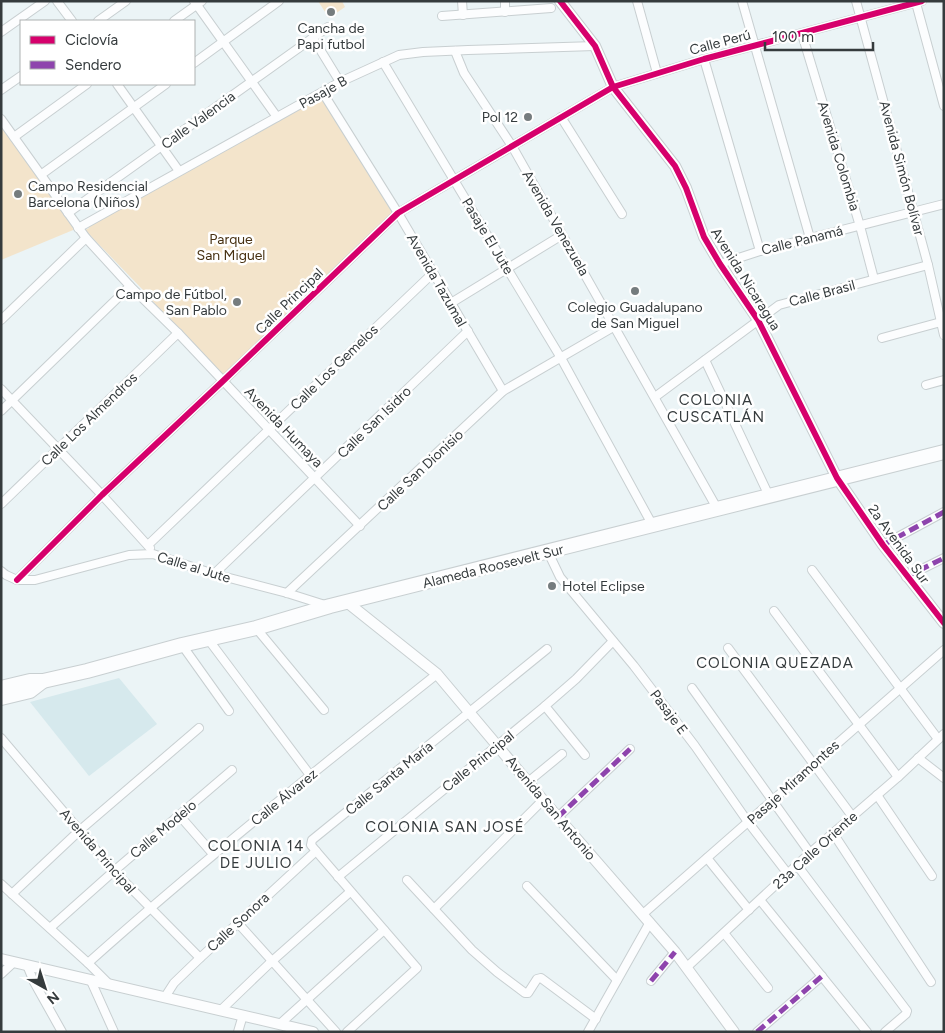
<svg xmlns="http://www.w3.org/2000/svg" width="945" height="1033" viewBox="0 0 945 1033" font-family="Figtree,sans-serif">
  <rect width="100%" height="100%" fill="#ebf4f6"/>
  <polygon fill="#d6e9ed" points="119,678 157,724 89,776 30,702"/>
  <g fill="#f3e4cb">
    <polygon points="318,1 342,1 345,7 329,18"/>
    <polygon points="323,93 398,213 223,381 143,290 85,230 89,228 85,224"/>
    <polygon points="1,119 78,228 1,260"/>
  </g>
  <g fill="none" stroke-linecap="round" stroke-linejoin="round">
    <g stroke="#c8cfd1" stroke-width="10">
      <g id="street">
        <polyline points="57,1 72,21"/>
        <polyline points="194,1 277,117"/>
        <polyline points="462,1 463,15"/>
        <polyline points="505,1 505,12"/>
        <polyline points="637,1 657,73"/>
        <polyline points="742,1 810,238"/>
        <polyline points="856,1 928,265 944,335"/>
        <polyline points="916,3 944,106"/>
        <polyline points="442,16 551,8"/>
        <polyline points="98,21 126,1"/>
        <polyline points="174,21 202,1"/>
        <polyline points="1,32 45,1"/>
        <polyline points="802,34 860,226 874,279"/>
        <polyline points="313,38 340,82"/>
        <polyline points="455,51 464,73 512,146 718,510"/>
        <polyline points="704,59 760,251"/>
        <polyline points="383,62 561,358 653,526"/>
        <polyline points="194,63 279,1"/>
        <polyline points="117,84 179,171"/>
        <polyline points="1,90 21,76"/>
        <polyline points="323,93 398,213 503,391"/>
        <polyline points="561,117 622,214"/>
        <polyline points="1,119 86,238 130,286 178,333 360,526"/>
        <polyline points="14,137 87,84"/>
        <polyline points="42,174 166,84"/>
        <polyline points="68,213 328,27"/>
        <polyline points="78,228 340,82 399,55 423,52 468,50 595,46"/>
        <polyline points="720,264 760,251 944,204"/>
        <polyline points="451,303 562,235"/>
        <polyline points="1,320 86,238"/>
        <polyline points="882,338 941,322"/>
        <polyline points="705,360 769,496"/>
        <polyline points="926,385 944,380"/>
        <polyline points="1,389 102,495 150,548"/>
        <polyline points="655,397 779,305 928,265"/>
        <polyline points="1,411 130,286"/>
        <polyline points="1,504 178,333"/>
        <polyline points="148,545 433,273"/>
        <polyline points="883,545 944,512"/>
        <polyline points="548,552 560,577 634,666 695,746 748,822 788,874"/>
        <polyline points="812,570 938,739"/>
        <polyline points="1,571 6,575 17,580 35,580 129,555 153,554 214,574 287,593 325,605"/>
        <polyline points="214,574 468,331"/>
        <polyline points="906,577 944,558"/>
        <polyline points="17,580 102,495 223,381 398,213 613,87 704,59 922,1"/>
        <polyline points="287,593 503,391 615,326"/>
        <polyline points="774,611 898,777"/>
        <polyline points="256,628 324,710"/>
        <polyline points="208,639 310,775"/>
        <polyline points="182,645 229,711"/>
        <polyline points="728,648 852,816"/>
        <polyline points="692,688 810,853"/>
        <polyline points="545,706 585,755"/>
        <polyline points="1,738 114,871 200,958"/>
        <polyline points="918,758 944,778"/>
        <polyline points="528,782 562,754"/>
        <polyline points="877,795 932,876"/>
        <polyline points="179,815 213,854"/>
        <polyline points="558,817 630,749"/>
        <polyline points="833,833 931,982"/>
        <polyline points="707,858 749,910"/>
        <polyline points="797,865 907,1011 906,1014 885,1032"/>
        <polyline points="338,877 545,706 576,679 613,641"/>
        <polyline points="407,880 472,950 497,972 525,993 528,993 537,979 541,978 596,1019"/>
        <polyline points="1,884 88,963 108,983"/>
        <polyline points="527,886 617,980"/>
        <polyline points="12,894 79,831 199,728"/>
        <polyline points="760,900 867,1032"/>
        <polyline points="434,909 543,800"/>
        <polyline points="643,914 944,650"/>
        <polyline points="237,922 336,1032"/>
        <polyline points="50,928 114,871 232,770"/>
        <polyline points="724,933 768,988"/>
        <path d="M88 963C201 862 319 768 437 674"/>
        <polyline points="27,965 34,982 62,1032"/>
        <polyline points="687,967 810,853 898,777 944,734"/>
        <polyline points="1,974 14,962"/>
        <polyline points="91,981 114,1032"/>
        <polyline points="651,981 675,952"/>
        <polyline points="165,997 174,983 200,958 316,851"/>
        <polyline points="221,1010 271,962 350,892"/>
        <polyline points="281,1023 384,930"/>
        <polyline points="238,1032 243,1015"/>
        <polyline points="347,1032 417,968 316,851 311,845 312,840 547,649"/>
        <polyline points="588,1032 650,922"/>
        <polyline points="757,1032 822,976"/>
      </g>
    </g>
    <g stroke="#c8cfd1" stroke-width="12">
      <g id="secondary">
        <polyline points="560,1 595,46 613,87 675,166 686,188 704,237 720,264 758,320 837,478 883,545 944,623"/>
        <polyline points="348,603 437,674 543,800 675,952 734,1032"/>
        <polyline points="1,959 313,1032"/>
      </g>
    </g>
    <g stroke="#c8cfd1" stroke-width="16">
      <g id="highway">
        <polyline points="1,688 30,681 43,681 87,671 182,645 256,628 330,606 944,452"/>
        <polyline points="1,698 30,691 43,681"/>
      </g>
    </g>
    <use href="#street" stroke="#fcfdfe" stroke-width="8"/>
    <use href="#secondary" stroke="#fcfdfe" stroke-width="10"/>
    <use href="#highway" stroke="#fcfdfe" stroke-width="14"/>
    <g stroke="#8e44ad" stroke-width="5" stroke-dasharray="10 5" stroke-linecap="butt">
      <polyline points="883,545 944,512"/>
      <polyline points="906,577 944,558"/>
      <polyline points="558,817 630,749"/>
      <polyline points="651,981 675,952"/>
      <polyline points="757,1032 822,976"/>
    </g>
    <g stroke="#fff" stroke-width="9">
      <g id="cycleway">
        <polyline points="560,1 595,46 613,87 675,166 686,188 704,237 720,264 758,320 837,478 883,545 944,623"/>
        <polyline points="17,580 102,495 223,381 398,213 613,87 704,59 922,1"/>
      </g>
    </g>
    <use href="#cycleway" stroke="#d6006c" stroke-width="6"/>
  </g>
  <g fill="#757c7e" stroke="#fff" stroke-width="2">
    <circle cx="331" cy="12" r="5"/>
    <circle cx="528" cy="117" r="5"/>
    <circle cx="18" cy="194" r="5"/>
    <circle cx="635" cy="291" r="5"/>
    <circle cx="237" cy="302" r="5"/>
    <circle cx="552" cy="586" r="5"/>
  </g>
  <g text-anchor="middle" stroke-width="5" stroke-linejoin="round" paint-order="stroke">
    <g font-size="14" fill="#353b3d" stroke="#fff">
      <text x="331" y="33">Cancha de<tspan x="331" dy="16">Papi futbol</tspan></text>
      <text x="518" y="122" text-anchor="end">Pol 12</text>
      <text x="28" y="191" text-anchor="start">Campo Residencial<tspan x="28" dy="16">Barcelona (Niños)</tspan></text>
      <text x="227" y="299" text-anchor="end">Campo de Fútbol,<tspan x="227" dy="16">San Pablo</tspan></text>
      <text x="635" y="312">Colegio Guadalupano<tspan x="635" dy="16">de San Miguel</tspan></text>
      <text x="562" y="591" text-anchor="start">Hotel Eclipse</text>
    </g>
    <g font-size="14" fill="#353b3d" stroke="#fff">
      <text transform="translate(720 42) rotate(-15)" y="5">Calle Perú</text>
      <text transform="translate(323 92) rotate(-29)" y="5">Pasaje B</text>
      <text transform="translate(198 120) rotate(-36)" y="5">Calle Valencia</text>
      <text transform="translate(839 156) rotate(73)" y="5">Avenida Colombia</text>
      <text transform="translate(902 168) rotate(75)" y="5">Avenida Simón Bolívar</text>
      <text transform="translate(556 223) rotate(60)" y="5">Avenida Venezuela</text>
      <text transform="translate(488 236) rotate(59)" y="5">Pasaje El Jute</text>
      <text transform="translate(802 240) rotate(-14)" y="5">Calle Panamá</text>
      <text transform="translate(746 279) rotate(58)" y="5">Avenida Nicaragua</text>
      <text transform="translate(437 280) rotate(60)" y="5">Avenida Tazumal</text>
      <text transform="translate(822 293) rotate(-15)" y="5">Calle Brasil</text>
      <text transform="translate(289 301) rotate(-44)" y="5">Calle Principal</text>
      <text transform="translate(334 367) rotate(-44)" y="5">Calle Los Gemelos</text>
      <text transform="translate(89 419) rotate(-44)" y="5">Calle Los Almendros</text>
      <text transform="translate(374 422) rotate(-44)" y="5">Calle San Isidro</text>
      <text transform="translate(284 427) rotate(46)" y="5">Avenida Humaya</text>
      <text transform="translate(420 470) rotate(-43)" y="5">Calle San Dionisio</text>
      <text transform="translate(899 544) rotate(54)" y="5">2a Avenida Sur</text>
      <text transform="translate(493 566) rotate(-14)" y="5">Alameda Roosevelt Sur</text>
      <text transform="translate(194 567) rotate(17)" y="5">Calle al Jute</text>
      <text transform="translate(669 712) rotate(53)" y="5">Pasaje E</text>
      <text transform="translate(478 761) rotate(-39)" y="5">Calle Principal</text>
      <text transform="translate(389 778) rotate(-39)" y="5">Calle Santa María</text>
      <text transform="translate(793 782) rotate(-42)" y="5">Pasaje Miramontes</text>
      <text transform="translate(284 797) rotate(-39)" y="5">Calle Álvarez</text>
      <text transform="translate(551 808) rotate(50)" y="5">Avenida San Antonio</text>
      <text transform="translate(163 829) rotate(-40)" y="5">Calle Modelo</text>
      <text transform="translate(815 850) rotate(-42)" y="5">23a Calle Oriente</text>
      <text transform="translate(98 851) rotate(49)" y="5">Avenida Principal</text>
      <text transform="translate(238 922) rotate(-43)" y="5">Calle Sonora</text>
    </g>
    <g font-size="14" fill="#473112" stroke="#fff">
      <text x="231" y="244">Parque<tspan x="231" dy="16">San Miguel</tspan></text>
    </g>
    <g font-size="15" letter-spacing="1" fill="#353b3d" stroke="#fff">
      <text x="716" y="405">COLONIA<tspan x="716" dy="17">CUSCATLÁN</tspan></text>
      <text x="775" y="668">COLONIA QUEZADA</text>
      <text x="445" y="832">COLONIA SAN JOSÉ</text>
      <text x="256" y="851">COLONIA 14<tspan x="256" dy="17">DE JULIO</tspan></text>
    </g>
  </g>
  <rect width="945" height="1033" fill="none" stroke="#353b3d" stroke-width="5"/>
  <rect x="20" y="20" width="175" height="65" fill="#ffffff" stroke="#aeb1b1"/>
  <rect x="30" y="36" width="25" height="8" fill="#d6006c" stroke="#aeb1b1"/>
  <text x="65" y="45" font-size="15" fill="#353b3d">Ciclovía</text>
  <rect x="30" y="61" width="25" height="8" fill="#8e44ad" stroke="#aeb1b1"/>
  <text x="65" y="70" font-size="15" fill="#353b3d">Sendero</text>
  <g transform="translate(45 988) rotate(141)" stroke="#ffffff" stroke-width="4" paint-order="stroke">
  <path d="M0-4L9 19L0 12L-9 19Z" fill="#353b3d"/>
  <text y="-8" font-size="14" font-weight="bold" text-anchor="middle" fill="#353b3d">N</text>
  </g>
  <path d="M765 42v8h108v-8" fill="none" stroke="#353b3d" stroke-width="2.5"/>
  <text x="772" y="42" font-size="15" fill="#353b3d" stroke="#ffffff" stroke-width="4" paint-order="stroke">100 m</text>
</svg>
